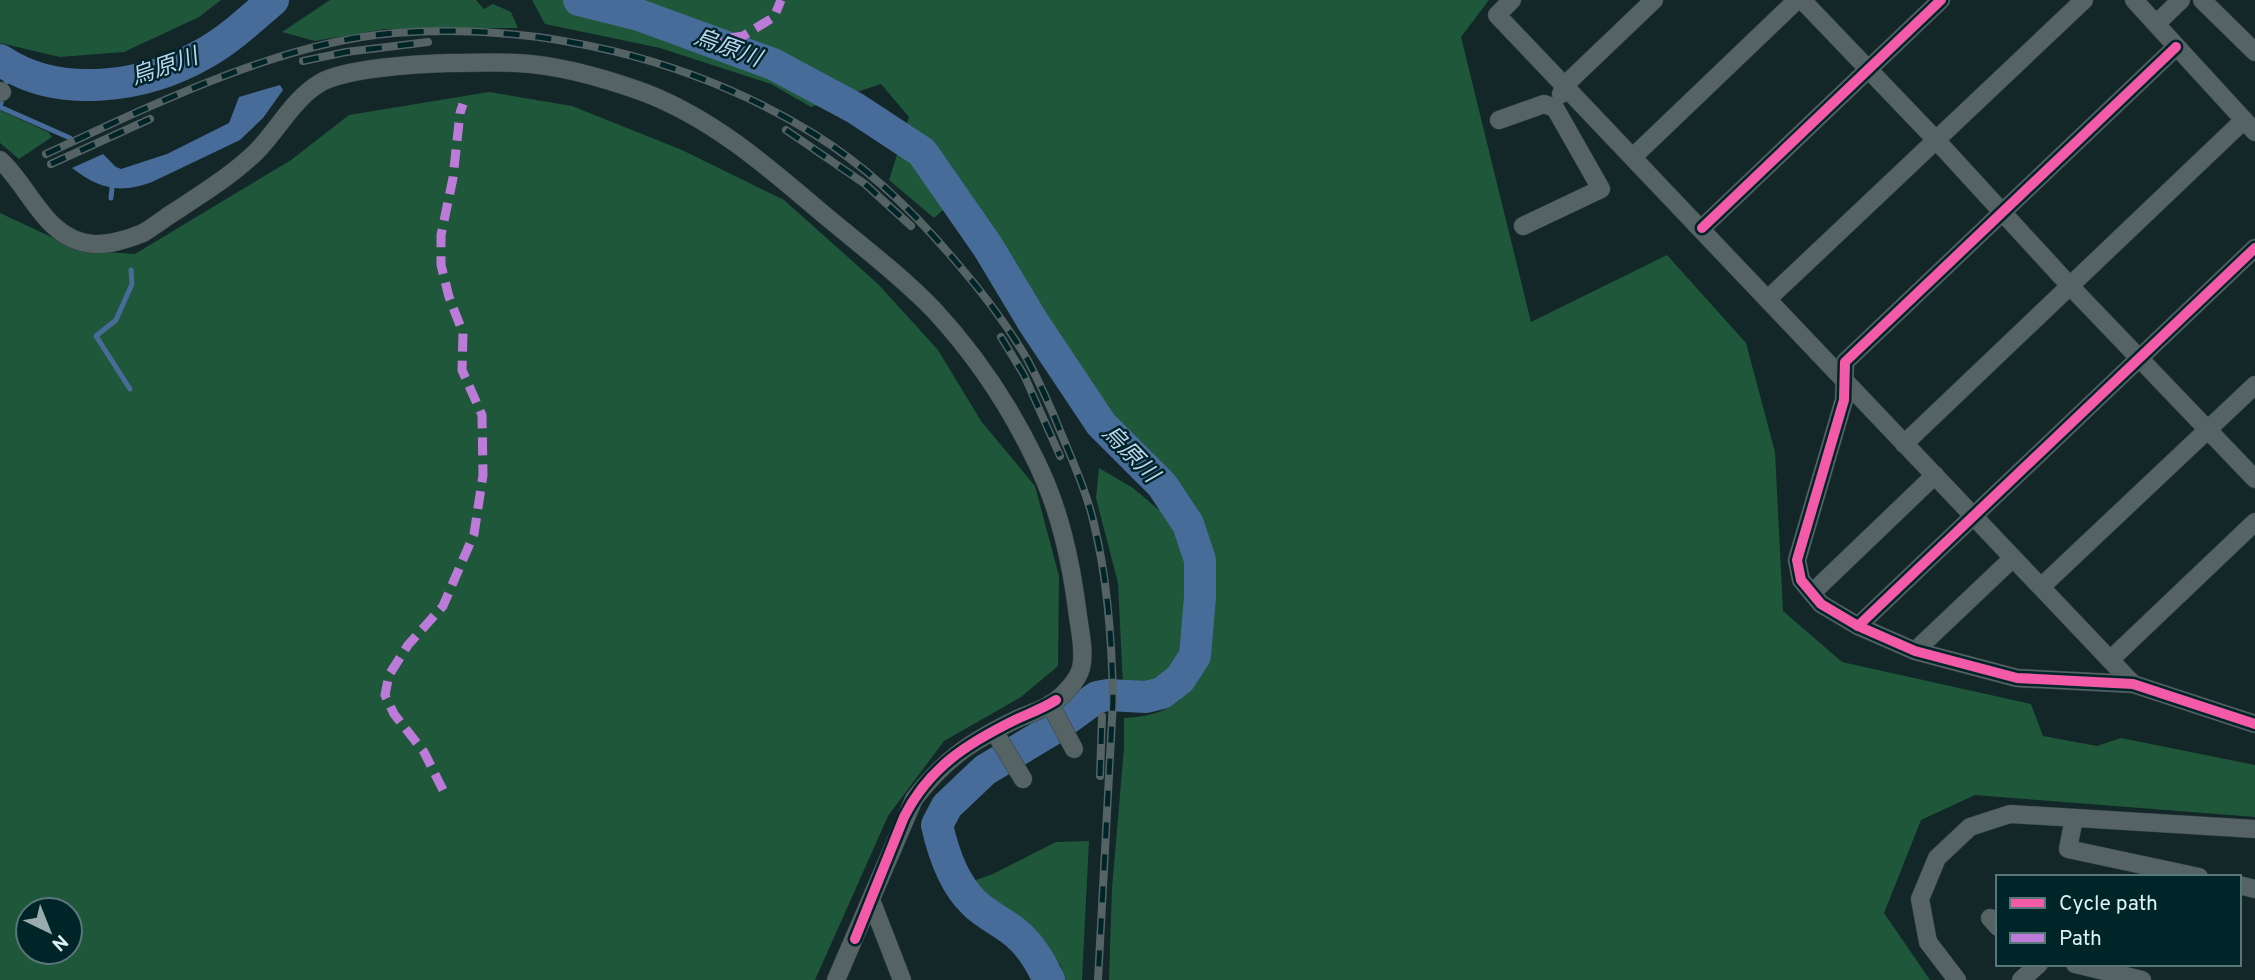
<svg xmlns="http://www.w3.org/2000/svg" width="2255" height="980" viewBox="0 0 2255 980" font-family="Overpass,'Noto Sans JP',sans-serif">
  <rect width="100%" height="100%" fill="#132729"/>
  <g fill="#1e5739" fill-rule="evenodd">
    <polygon points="0,0 221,0 199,17 124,52 60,57 0,43"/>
    <polygon points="330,0 476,0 484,9 493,4 511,12 518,28 384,29 315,41 282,32"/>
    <path d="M532 0H1489L1461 37 1531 322 1667 255 1746 343 1775 452 1783 611 1842 662 2031 704 2043 736 2097 746 2121 738 2255 765V817L1975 795 1921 820 1884 913 1930 980H1109L1112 888 1124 748V718C1145 717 1175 712 1187 690 1190 684 1192 676 1194 669H1179L1147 685H1123L1118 583 1096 498 1099 468 1133 488 1171 520 1191 507 1087 416 1030 333 961 194 934 218 889 180 909 117 881 84 811 107 771 84 660 48 545 24Z"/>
    <path d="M489 92 572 106 682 150 784 200 878 284 938 350 981 421 1035 486 1059 576 1058 666 1021 697 944 741 888 816 815 980H0V213L79 250 135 254 291 160 349 115ZM28 910H70V952H28Z"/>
    <polygon points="0,110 48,132 52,137 19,159 0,143"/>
    <polygon points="1089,841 1082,980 1063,980 1061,966 1033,933 989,907 976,880 993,874 1056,842"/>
  </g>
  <path fill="#486c99" d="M280 85 283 90 263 118 240 140 152 182C119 194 100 189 72 168L103 154 116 167 121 169 167 154 229 123 239 97Z"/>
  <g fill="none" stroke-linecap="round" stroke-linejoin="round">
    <g stroke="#486c99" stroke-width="5">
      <polyline points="10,66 0,107 70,138"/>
      <polyline points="111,198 112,188"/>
      <polyline points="130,389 96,336 116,320 132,284 131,270"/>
    </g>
    <g stroke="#486c99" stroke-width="32">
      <path d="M579 0 639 15 773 64 855 108 922 152 988 247 1033 322 1101 424 1162 485 1188 524 1200 560V597L1195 656 1180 679 1162 693 1146 697 1108 695 1097 697 1053 729 985 770 947 806 937 825C943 852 953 883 974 903 987 916 1005 923 1018 935 1032 947 1041 964 1049 980"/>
      <path d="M0 60C59 100 145 88 205 53 230 39 252 18 273 0"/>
    </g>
    <g stroke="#334142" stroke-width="19">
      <g id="minor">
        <polyline points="1512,0 1497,15 2133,684"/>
        <polyline points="1802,0 1937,141 2071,287 2255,479"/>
        <polyline points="2134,0 2255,132"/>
        <polyline points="2202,0 2255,52"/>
        <polyline points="2156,24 2181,0"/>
        <polyline points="2176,47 1845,362 1844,400 1797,560 1801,580 1821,604 1858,626 1915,651 2017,678 2133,684 2255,724"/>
        <polyline points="0,91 2,92"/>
        <polyline points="1561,94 1565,85 1654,0"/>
        <polyline points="1499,120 1544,104 1555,108 1601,189 1523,226"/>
        <polyline points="1634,156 1797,0"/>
        <path d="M0 160C31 188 45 240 93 244 108 245 129 239 143 233 155 226 167 216 179 209 206 191 232 175 256 152 277 131 294 98 320 83 345 68 418 64 448 63 471 63 494 62 517 63 559 65 604 78 643 92 712 118 767 166 822 213 859 244 899 274 933 309 974 353 1009 405 1035 459 1060 509 1071 561 1078 616 1080 632 1085 652 1081 668 1078 680 1064 695 1054 702 1043 710 1027 714 1015 720 969 743 946 758 914 799L836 980"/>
        <polyline points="1702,228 1941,0"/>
        <polyline points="1769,298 2084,0"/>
        <polyline points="1904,444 2244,120"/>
        <polyline points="2041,587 2255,385"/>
        <polyline points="1812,593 1935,475"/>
        <polyline points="1858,626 2255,248"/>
        <polyline points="1915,651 2013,558"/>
        <polyline points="2110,660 2255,522"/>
        <polyline points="1050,704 1074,749"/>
        <polyline points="994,731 1023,779"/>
        <polyline points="2074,818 2068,849 2199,877"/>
        <polyline points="2239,885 2255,889"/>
        <polyline points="871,900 902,980"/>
        <polyline points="1990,918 1998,927"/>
        <polyline points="2075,964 2142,980"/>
        <polyline points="1957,980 1928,942 1920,899 1937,858 1970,827 2010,814 2255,829"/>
        <polyline points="2021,980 2039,964"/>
      </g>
    </g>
    <use href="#minor" stroke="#556365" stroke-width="18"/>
    <g stroke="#556364" stroke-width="8">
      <g id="rail">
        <polyline points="303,61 346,52 428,42"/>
        <polyline points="786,130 865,184 911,226"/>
        <path d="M46 154C150 106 280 42 395 33 539 22 691 58 814 134 869 168 916 214 957 263 983 293 1007 325 1027 359 1040 383 1051 408 1061 433 1073 462 1087 493 1094 524 1108 581 1112 642 1113 701L1098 980"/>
        <polyline points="51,164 150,119"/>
        <polyline points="1001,337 1024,375 1060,456"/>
        <polyline points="1100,776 1102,716"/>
      </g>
    </g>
    <use href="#rail" stroke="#002528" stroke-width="5" stroke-dasharray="16" stroke-linecap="butt"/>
    <g stroke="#bd7bd9" stroke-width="9" stroke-dasharray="18 9" stroke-linecap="butt">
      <polyline points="704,42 743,36 774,17 781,0"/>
      <polyline points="443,790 424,752 394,714 385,695 389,675 408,645 443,606 474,534 483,475 482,415 462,370 463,333 449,297 441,265 441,235 453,178 460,113 463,104"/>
    </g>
    <g stroke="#002528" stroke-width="15">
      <g id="cycleway">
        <polyline points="2176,47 1845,362 1844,400 1797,560 1801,580 1821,604 1858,626 1915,651 2017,678 2133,684 2255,724"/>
        <polyline points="1702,228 1941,0"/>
        <polyline points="1858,626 2255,248"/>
        <path d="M855 939 904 817C929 767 968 743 1017 719 1030 713 1044 708 1056 700"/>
      </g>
    </g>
    <use href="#cycleway" stroke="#f35aa7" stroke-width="10"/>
  </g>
  <g text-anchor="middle" stroke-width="5" stroke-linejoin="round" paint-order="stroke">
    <g font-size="23" font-style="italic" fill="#bed4f1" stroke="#002528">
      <text transform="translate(728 47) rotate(20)" y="8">烏原川</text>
      <text transform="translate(164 66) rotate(-19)" y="8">烏原川</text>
      <text transform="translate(1131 453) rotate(46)" y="8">烏原川</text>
    </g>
  </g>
  <rect x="1996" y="875" width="245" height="91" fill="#002528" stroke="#59777a" stroke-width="2"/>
  <rect x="2010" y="898" width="35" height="10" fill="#f35aa7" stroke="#59777a" stroke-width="2"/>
  <text x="2059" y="910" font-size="21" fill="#dff3f5">Cycle path</text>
  <rect x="2010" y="933" width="35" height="10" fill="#bd7bd9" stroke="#59777a" stroke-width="2"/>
  <text x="2059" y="945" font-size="21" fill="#dff3f5">Path</text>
  <g transform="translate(49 931) rotate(137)"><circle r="33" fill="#002528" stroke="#59777a" stroke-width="2"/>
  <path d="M0-5L12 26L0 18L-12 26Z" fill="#98acae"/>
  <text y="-10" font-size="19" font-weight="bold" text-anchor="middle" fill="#dff3f5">N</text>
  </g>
</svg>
